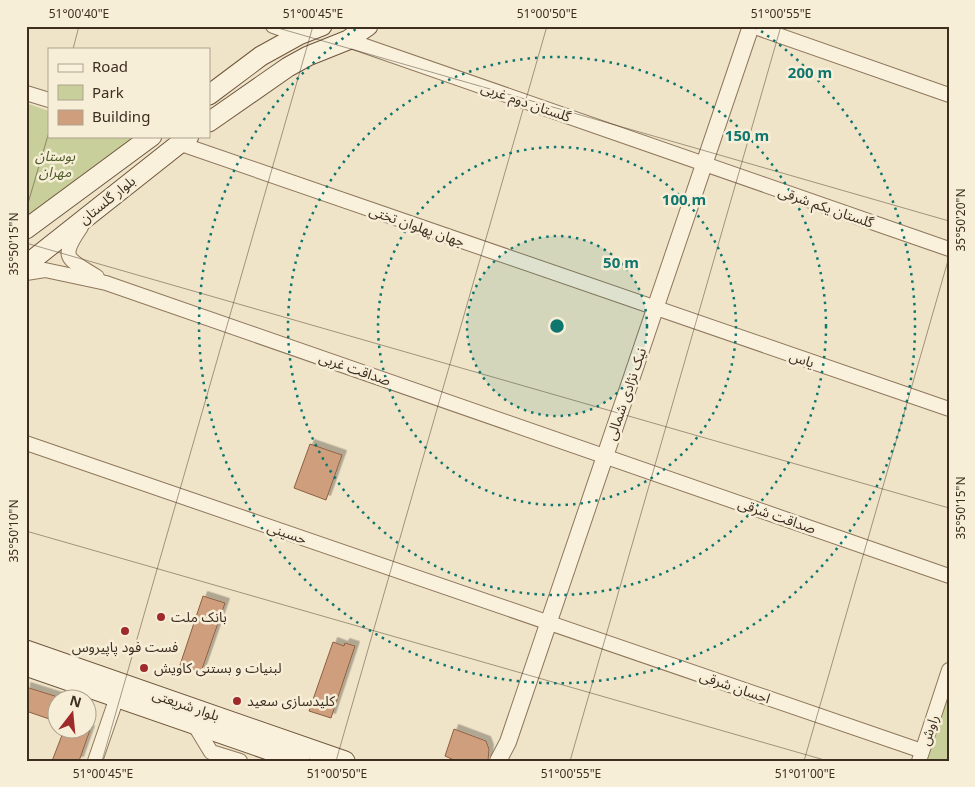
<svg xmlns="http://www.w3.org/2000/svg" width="975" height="787" viewBox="0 0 975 787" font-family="Georgia,'Noto Sans Arabic',serif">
  <defs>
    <filter id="shadow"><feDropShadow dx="4.5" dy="-4.5" stdDeviation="0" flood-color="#0004"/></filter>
  </defs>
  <rect width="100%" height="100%" fill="#f0e4c8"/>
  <g fill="#c9cf9b">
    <polygon points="26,103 49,111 49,136 124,136 133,139 26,218"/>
    <polygon points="949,677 949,761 921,761"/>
  </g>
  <g fill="#cf9f7d" stroke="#8d5f41" filter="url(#shadow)">
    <polygon points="310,444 342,455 326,500 294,488"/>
    <polygon points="203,596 225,603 201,672 180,665"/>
    <polygon points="333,642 344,646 345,643 355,646 331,718 309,711"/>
    <polygon points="26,687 58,697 58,722 26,711"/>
    <polygon points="454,729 486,741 489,749 488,761 456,761 445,756"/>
    <polygon points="64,730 90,730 79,761 52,761"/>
  </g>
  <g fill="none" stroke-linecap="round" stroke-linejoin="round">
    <g stroke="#8d765c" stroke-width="16">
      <g id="minor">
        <polyline points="273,26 299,35"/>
        <polyline points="752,26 949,95"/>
        <polyline points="348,40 949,249"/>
        <polyline points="26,93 49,100"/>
        <polyline points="178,143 949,409"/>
        <path d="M81 227C59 259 67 258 97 277"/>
        <polyline points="26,273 45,270 106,283 949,576"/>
        <polyline points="26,443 922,751"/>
        <polyline points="194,724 211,752 240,761"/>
        <polyline points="95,761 117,697"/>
        <polyline points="919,761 949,670"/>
      </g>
    </g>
    <g stroke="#8d765c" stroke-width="18">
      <polyline id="tertiary" points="498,761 508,742 751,26"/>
    </g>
    <g stroke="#6f573f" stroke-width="21">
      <g id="secondary">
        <polyline points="209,95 261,56 299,35 322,26"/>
        <polyline points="209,122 288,67 308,56 348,40 368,26"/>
        <polyline points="26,229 152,136"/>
        <polyline points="26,265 189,136"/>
        <polyline points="26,650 345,761"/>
        <polyline points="26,666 300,761"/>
      </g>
    </g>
    <use href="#minor" stroke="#faf1dc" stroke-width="14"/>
    <use href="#tertiary" stroke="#faf1dc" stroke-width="16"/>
    <use href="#secondary" stroke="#faf1dc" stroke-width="19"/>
  </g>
  <path fill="none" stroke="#3d2e20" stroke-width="1" stroke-opacity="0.45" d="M271 26 949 221M73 49 79 26M26 210 49 132M26 243 949 508M26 531 828 761M102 761 313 26M336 761 547 26M570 761 781 26M804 761 949 257"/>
  <circle cx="557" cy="326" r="90" fill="#0f766e" fill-opacity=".12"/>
  <g fill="none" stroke="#0f766e" stroke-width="2.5" stroke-dasharray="2.5 5">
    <circle cx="557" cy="326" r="90"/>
    <circle cx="557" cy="326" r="179"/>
    <circle cx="557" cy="326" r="269"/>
    <path d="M755 27A358 358 0 1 1 359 27"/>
  </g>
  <g fill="#9e2a2b" stroke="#f7eed8" stroke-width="2">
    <circle cx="161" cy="617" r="5"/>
    <circle cx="125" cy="631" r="5"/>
    <circle cx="144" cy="668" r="5"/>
    <circle cx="237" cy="701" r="5"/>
  </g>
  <g text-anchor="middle" stroke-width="5" stroke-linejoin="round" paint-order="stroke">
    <g font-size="14" fill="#3d2e20" stroke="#f7eed8">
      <text transform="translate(526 102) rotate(19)" y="5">گلستان دوم غربی</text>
      <text transform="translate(107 200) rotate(-39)" y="5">بلوار گلستان</text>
      <text transform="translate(826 207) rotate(19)" y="5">گلستان یکم شرقی</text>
      <text transform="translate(417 226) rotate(19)" y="5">جهان پهلوان تختی</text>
      <text transform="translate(802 359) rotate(19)" y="5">یاس</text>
      <text transform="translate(355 369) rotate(19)" y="5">صداقت غربی</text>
      <text transform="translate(626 394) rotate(-71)" y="5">نیک نژادی شمالی</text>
      <text transform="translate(777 516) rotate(19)" y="5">صداقت شرقی</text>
      <text transform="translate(287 533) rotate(19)" y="5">حسینی</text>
      <text transform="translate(735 687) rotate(19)" y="5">احسان شرقی</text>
      <text transform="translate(186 705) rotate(19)" y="5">بلوار شریعتی</text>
      <text transform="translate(929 730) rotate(-71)" y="5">راوش</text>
    </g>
    <g font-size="14" font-style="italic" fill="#4d5a26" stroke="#f7eed8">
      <text x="55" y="161">بوستان<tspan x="55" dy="16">مهران</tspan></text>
    </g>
    <g font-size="14" fill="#3d2e20" stroke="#f7eed8" text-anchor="start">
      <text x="171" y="622">بانک ملت</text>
      <text x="125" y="652" text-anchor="middle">فست فود پاپیروس</text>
      <text x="154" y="673">لبنیات و بستنی کاویش</text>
      <text x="247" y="706">کلیدسازی سعید</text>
    </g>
  </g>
  <circle cx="557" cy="326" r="8" fill="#0f766e" stroke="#f7eed8" stroke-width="2.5"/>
  <g font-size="15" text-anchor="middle" font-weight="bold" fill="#0f766e" stroke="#f7eed8" stroke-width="5" stroke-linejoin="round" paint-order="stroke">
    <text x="810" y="78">200 m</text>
    <text x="747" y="141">150 m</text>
    <text x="684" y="205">100 m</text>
    <text x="621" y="268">50 m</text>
  </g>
  <rect width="975" height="787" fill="none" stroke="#f7eed8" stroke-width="55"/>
  <rect x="48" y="48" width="162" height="90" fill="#f7eed8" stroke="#ada18e"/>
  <rect x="58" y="64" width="25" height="8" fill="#faf1dc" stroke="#ada18e"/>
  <text x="92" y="72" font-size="15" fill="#3d2e20">Road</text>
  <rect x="58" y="85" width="25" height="15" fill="#c9cf9b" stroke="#ada18e"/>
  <text x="92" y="98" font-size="15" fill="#3d2e20">Park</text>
  <rect x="58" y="110" width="25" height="15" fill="#cf9f7d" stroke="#ada18e"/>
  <text x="92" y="122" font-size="15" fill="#3d2e20">Building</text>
  <g transform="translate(72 714) rotate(16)"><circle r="24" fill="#f7eed8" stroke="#ada18e"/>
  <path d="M0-4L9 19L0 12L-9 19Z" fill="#9e2a2b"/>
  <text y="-8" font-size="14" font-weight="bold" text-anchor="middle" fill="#3d2e20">N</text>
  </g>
  <rect x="28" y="28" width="920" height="732" fill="none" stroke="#3d2e20" stroke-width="2"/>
  <g font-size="12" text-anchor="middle" fill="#3d2e20">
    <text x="79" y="18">51°00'40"E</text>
    <text x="313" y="18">51°00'45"E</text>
    <text x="547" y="18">51°00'50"E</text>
    <text x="781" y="18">51°00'55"E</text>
    <text transform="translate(961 220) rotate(-90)" y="4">35°50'20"N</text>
    <text transform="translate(14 244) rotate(-90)" y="4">35°50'15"N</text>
    <text transform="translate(961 508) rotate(-90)" y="4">35°50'15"N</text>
    <text transform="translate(14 531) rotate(-90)" y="4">35°50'10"N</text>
    <text x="103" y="778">51°00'45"E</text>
    <text x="337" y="778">51°00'50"E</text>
    <text x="571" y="778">51°00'55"E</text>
    <text x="805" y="778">51°01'00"E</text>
  </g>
</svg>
